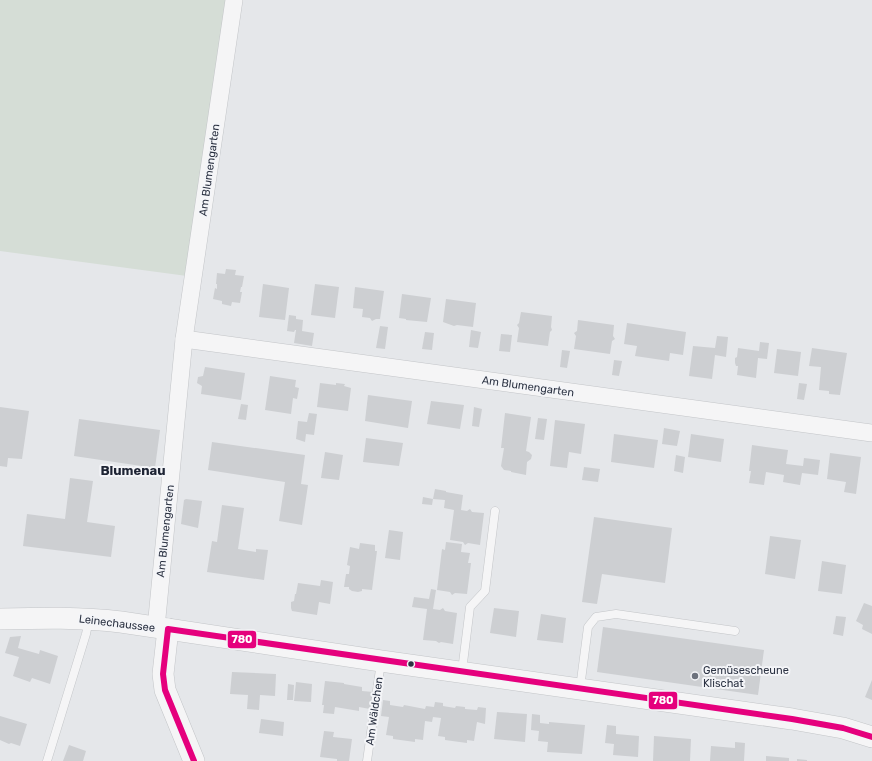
<svg xmlns="http://www.w3.org/2000/svg" width="872" height="761" viewBox="0 0 872 761" font-family="Rubik,sans-serif">
  <rect width="100%" height="100%" fill="#e5e7ea"/>
  <polygon fill="#d5ddd6" points="0,0 227,0 187,276 0,251"/>
  <g fill="#cdcfd2">
    <polygon points="226,269 236,270 235,275 244,276 242,287 241,287 240,292 242,292 240,303 232,302 231,306 222,304 222,301 213,299 215,288 217,289 217,284 216,284 217,273 225,274"/>
    <polygon points="263,284 289,288 285,320 259,317"/>
    <polygon points="315,284 339,287 335,318 311,315"/>
    <polygon points="355,287 384,291 380,319 376,319 372,321 370,318 362,317 363,309 353,308"/>
    <polygon points="402,294 431,298 427,322 406,320 406,319 399,318"/>
    <polygon points="446,299 476,303 473,327 457,325 454,326 443,322"/>
    <polygon points="521,312 552,316 551,327 552,330 550,332 548,346 517,342 519,328 517,325 519,323"/>
    <polygon points="289,315 296,316 296,319 303,320 302,331 314,333 312,346 294,343 296,330 295,330 294,332 287,331"/>
    <polygon points="578,320 614,325 613,336 615,339 612,341 610,354 574,349 576,336 574,333 577,331"/>
    <polygon points="627,323 686,332 683,355 670,353 669,361 635,356 637,346 624,344"/>
    <polygon points="380,326 388,327 385,349 376,348"/>
    <polygon points="471,330 481,332 478,348 469,347"/>
    <polygon points="425,332 434,333 432,350 422,349"/>
    <polygon points="501,334 512,335 510,352 499,351"/>
    <polygon points="717,336 728,337 726,357 715,355 712,379 689,376 693,346 715,348"/>
    <polygon points="760,342 769,343 767,359 758,358 756,378 737,375 738,366 736,366 735,363 735,358 737,357 738,348 759,351"/>
    <polygon points="812,348 847,353 840,395 829,394 829,391 819,390 821,367 809,366"/>
    <polygon points="777,349 801,352 798,376 774,373"/>
    <polygon points="562,350 570,351 567,368 560,367"/>
    <polygon points="614,360 622,361 619,376 612,375"/>
    <polygon points="205,367 245,373 241,400 201,394 202,386 197,383 198,377 203,376"/>
    <polygon points="270,376 296,380 295,387 299,388 297,399 293,398 291,414 265,410"/>
    <polygon points="320,383 336,385 336,383 345,384 344,386 351,388 348,411 317,407"/>
    <polygon points="799,383 807,384 804,400 797,399"/>
    <polygon points="368,395 412,401 408,428 365,421"/>
    <polygon points="431,401 464,405 460,429 427,424"/>
    <polygon points="241,404 248,405 246,420 238,419"/>
    <polygon points="0,407 29,411 22,459 8,458 7,467 0,466"/>
    <polygon points="474,407 482,409 479,427 472,426"/>
    <polygon points="309,413 317,414 314,435 306,434 305,442 296,439 298,421 307,422"/>
    <polygon points="505,413 531,417 526,451 529,452 532,455 531,459 527,462 526,475 511,472 511,471 504,470 501,466 504,448 501,448"/>
    <polygon points="538,418 547,419 544,440 535,439"/>
    <polygon points="79,419 160,430 155,468 74,456"/>
    <polygon points="555,420 585,424 581,454 569,452 567,468 550,466"/>
    <polygon points="664,428 680,431 677,446 662,444"/>
    <polygon points="614,434 658,440 654,468 611,462"/>
    <polygon points="691,434 724,439 721,462 688,457"/>
    <polygon points="366,438 403,443 399,466 363,462"/>
    <polygon points="212,442 305,455 301,484 308,485 302,525 279,521 285,482 208,470"/>
    <polygon points="752,445 788,450 786,464 803,466 804,458 820,460 818,475 802,473 800,485 783,482 784,475 766,472 764,485 749,483 751,471 749,471"/>
    <polygon points="325,452 343,455 339,480 321,478"/>
    <polygon points="830,453 861,457 856,494 844,492 846,482 827,479"/>
    <polygon points="676,455 685,457 683,473 674,471"/>
    <polygon points="584,467 600,469 598,482 582,480"/>
    <polygon points="70,478 93,481 87,522 115,526 111,557 23,546 27,514 65,519"/>
    <polygon points="435,489 446,491 446,492 463,495 461,510 467,511 470,509 472,512 484,513 480,545 468,543 465,545 463,542 450,540 454,510 444,508 445,500 433,499"/>
    <polygon points="423,497 433,499 432,505 422,504"/>
    <polygon points="186,499 202,501 198,528 181,524 184,500"/>
    <polygon points="222,505 244,508 238,549 256,552 256,549 268,550 264,580 207,572 212,541 217,542"/>
    <polygon points="594,517 672,528 665,583 602,574 597,604 582,602"/>
    <polygon points="389,530 403,532 400,560 385,558"/>
    <polygon points="770,536 801,540 795,579 765,574"/>
    <polygon points="446,542 462,544 461,552 470,553 468,563 471,563 467,594 455,593 452,595 450,592 437,590 442,549 445,550"/>
    <polygon points="360,543 375,545 375,551 377,551 372,590 362,589 362,591 358,592 352,591 349,589 349,587 344,587 346,574 349,574 350,566 347,565 350,547 359,549"/>
    <polygon points="822,561 846,565 842,594 818,591"/>
    <polygon points="321,580 333,582 330,604 319,602 317,615 292,611 291,608 291,602 294,601 295,594 296,594 298,583 320,586"/>
    <polygon points="431,589 436,590 433,609 440,610 443,608 445,611 457,613 453,644 441,642 439,643 436,641 423,640 427,609 412,607 414,597 429,599"/>
    <polygon points="864,603 872,606 872,634 862,629 863,625 856,621"/>
    <polygon points="494,608 519,611 516,637 490,633"/>
    <polygon points="541,614 566,618 563,643 537,640"/>
    <polygon points="836,616 846,617 843,636 833,634"/>
    <polygon points="603,627 764,650 758,695 597,672"/>
    <polygon points="21,636 18,648 39,654 40,650 58,656 50,684 32,678 30,682 13,676 19,657 5,653 10,637"/>
    <polygon points="232,672 276,674 275,696 260,695 259,710 247,709 248,695 230,694"/>
    <polygon points="872,680 872,700 865,697"/>
    <polygon points="325,681 344,683 344,684 362,687 362,691 373,692 370,709 359,707 359,711 335,707 334,714 323,713 324,705 322,705"/>
    <polygon points="296,682 312,684 311,702 294,701"/>
    <polygon points="288,684 294,685 293,700 287,700"/>
    <polygon points="383,700 390,701 390,705 403,707 404,705 425,709 426,706 434,707 435,702 443,703 443,706 455,708 456,706 465,707 465,709 477,710 478,707 486,708 485,724 477,722 474,741 467,740 467,743 445,740 445,737 438,736 441,718 433,717 432,722 425,721 423,740 415,739 415,742 393,739 393,736 386,735 389,717 381,716"/>
    <polygon points="497,712 527,714 525,742 494,739"/>
    <polygon points="532,714 540,715 540,723 549,724 549,722 585,725 582,754 547,752 548,742 538,741 539,731 531,730"/>
    <polygon points="0,716 27,724 20,746 11,743 9,744 0,740"/>
    <polygon points="261,719 284,722 283,736 259,733"/>
    <polygon points="607,725 616,726 616,734 639,736 638,757 613,755 614,744 605,743"/>
    <polygon points="324,731 334,732 333,737 352,739 349,761 337,761 337,759 320,757"/>
    <polygon points="654,736 691,739 690,761 653,761"/>
    <polygon points="735,742 745,743 744,761 710,761 711,746 735,748"/>
    <polygon points="69,745 86,751 83,761 63,761"/>
    <polygon points="766,756 789,758 789,761 766,761"/>
    <polygon points="797,759 807,760 807,761 797,761"/>
  </g>
  <g fill="none" stroke-linecap="round" stroke-linejoin="round">
    <g stroke="#c3c5c8" stroke-width="9">
      <g id="service">
        <polyline points="462,671 470,607 485,591 495,511"/>
        <polyline points="580,688 588,627 596,617 616,614 735,631"/>
        <polyline points="47,761 86,634 89,619"/>
        <polyline points="367,761 381,662"/>
      </g>
    </g>
    <g stroke="#c3c5c8" stroke-width="18">
      <g id="minor">
        <polyline points="184,339 872,433"/>
        <polyline points="156,628 184,339 234,0"/>
      </g>
    </g>
    <g stroke="#c3c5c8" stroke-width="22">
      <g id="tertiary">
        <path d="M0 619C41 618 81 617 121 622L381 661 792 719 843 728 872 737"/>
        <polyline points="168,629 163,674 165,690 194,761"/>
      </g>
    </g>
    <use href="#service" stroke="#f5f5f6" stroke-width="8"/>
    <use href="#minor" stroke="#f5f5f6" stroke-width="17"/>
    <use href="#tertiary" stroke="#f5f5f6" stroke-width="21"/>
    <g stroke="#f4f5f8" stroke-width="9">
      <polyline id="bus-1" points="194,761 165,690 163,674 168,629 792,719 843,728 872,737"/>
    </g>
    <use href="#bus-1" stroke="#e5007d" stroke-width="6"/>
  </g>
  <circle fill="#2c3343" stroke="#f4f5f8" stroke-width="1.5" cx="411" cy="664" r="3.5"/>
  <circle fill="#6d727d" stroke="#f4f5f8" stroke-width="1.5" cx="695" cy="676" r="4"/>
  <g text-anchor="middle" stroke-width="4" stroke-linejoin="round" paint-order="stroke">
    <g font-size="11" fill="#2c3343" stroke="#f4f5f8">
      <text transform="translate(209 170) rotate(-82)" y="4">Am Blumengarten</text>
      <text transform="translate(528 386) rotate(8)" y="4">Am Blumengarten</text>
      <text transform="translate(165 531) rotate(-84)" y="4">Am Blumengarten</text>
      <text transform="translate(117 623) rotate(7)" y="4">Leinechaussee</text>
      <text transform="translate(374 711) rotate(-82)" y="4">Am Wäldchen</text>
    </g>
    <g font-size="11" fill="#2c3343" stroke="#f4f5f8" text-anchor="start">
      <text x="703" y="674">Gemüsescheune<tspan x="703" dy="13">Klischat</tspan></text>
    </g>
    <g font-size="13" font-weight="bold" fill="#1e2434" stroke="#f4f5f8">
      <text x="133" y="475">Blumenau</text>
    </g>
  </g>
  <g stroke="#f4f5f8" stroke-width="1.5">
    <rect x="227" y="630" width="30" height="19" rx="4" fill="#e5007d"/>
    <rect x="648" y="691" width="30" height="19" rx="4" fill="#e5007d"/>
  </g>
  <g font-size="11" text-anchor="middle" font-weight="bold" fill="#fff">
    <text x="242" y="643">780</text>
    <text x="663" y="704">780</text>
  </g>
</svg>
